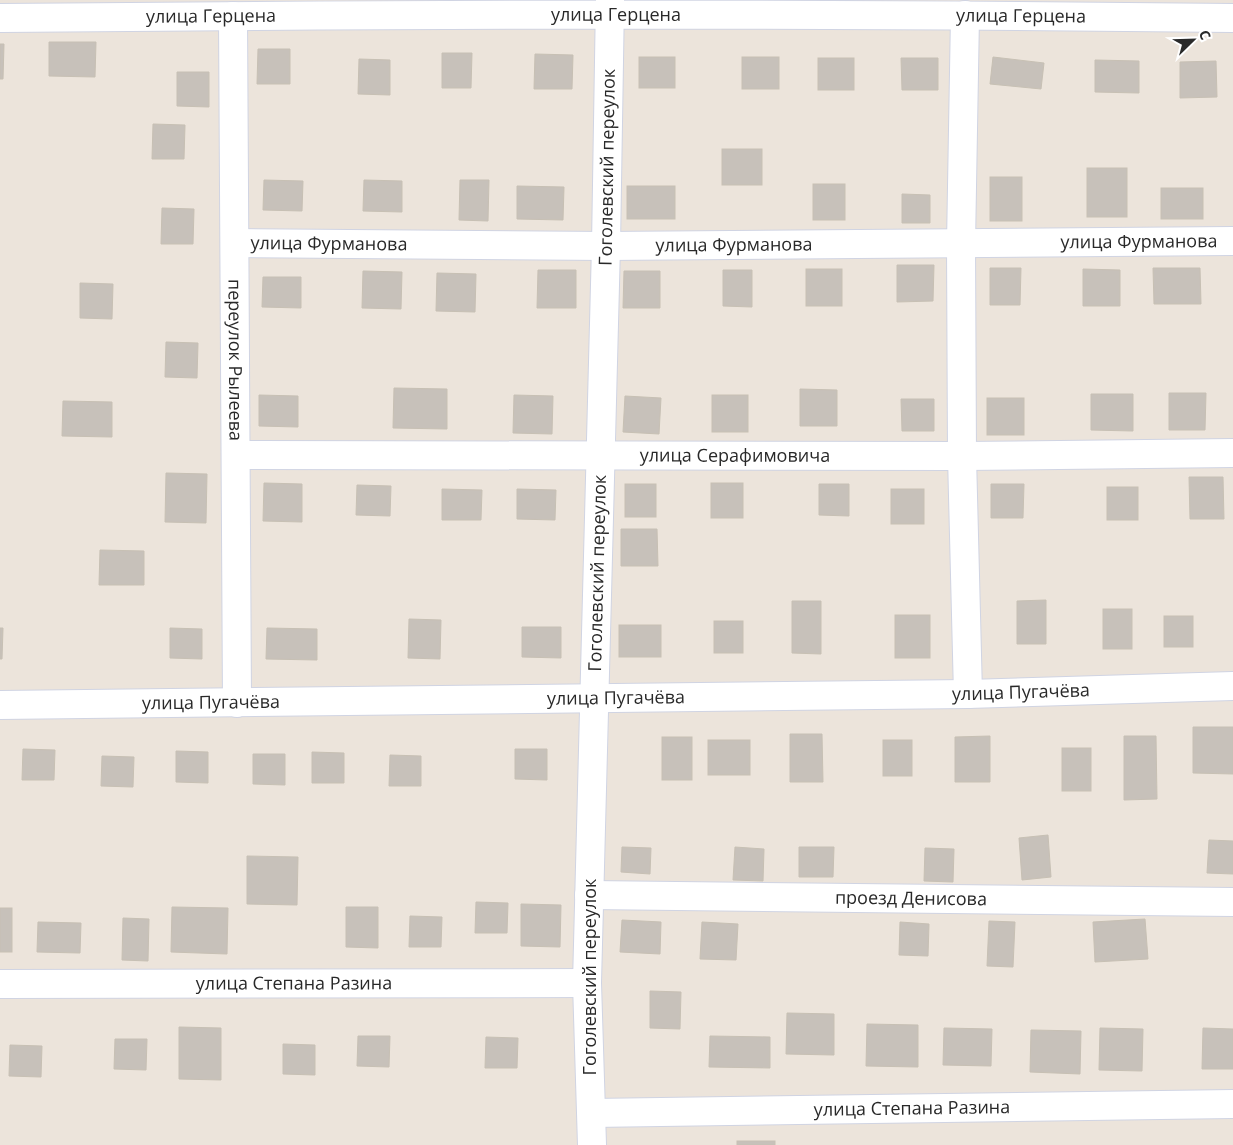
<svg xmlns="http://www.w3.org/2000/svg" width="1233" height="1145" viewBox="0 0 1233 1145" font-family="'Open Sans',sans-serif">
  <rect width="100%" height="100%" fill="#ece4db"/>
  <g fill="#c7c1ba" stroke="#c7c0b4">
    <polygon points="49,42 96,42 95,77 49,76"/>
    <polygon points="0,44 4,44 3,79 0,79"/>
    <polygon points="258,49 290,49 290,84 257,84"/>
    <polygon points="442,53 472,53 471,88 442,88"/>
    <polygon points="535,54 573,55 572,89 534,89"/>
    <rect x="639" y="57" width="36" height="31"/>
    <rect x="742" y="57" width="37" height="32"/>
    <polygon points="993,57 1044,63 1041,89 990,84"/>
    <rect x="818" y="58" width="36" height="32"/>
    <polygon points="901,58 938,58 938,90 902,90"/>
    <polygon points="359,59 390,60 390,95 358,94"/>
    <polygon points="1095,60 1139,61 1139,93 1095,92"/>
    <polygon points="1216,61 1217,97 1180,98 1180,62"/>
    <polygon points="177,72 209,72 209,107 177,106"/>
    <polygon points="153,124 185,125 184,159 152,159"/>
    <rect x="722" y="149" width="40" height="36"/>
    <rect x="1087" y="168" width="40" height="49"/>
    <rect x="990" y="177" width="32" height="44"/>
    <polygon points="264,180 303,181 302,211 263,210"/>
    <polygon points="364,180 402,181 402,212 363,211"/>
    <polygon points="460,180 489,180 488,221 459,220"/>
    <rect x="813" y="184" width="32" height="36"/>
    <polygon points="517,186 564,187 563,220 517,219"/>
    <rect x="627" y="186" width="48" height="33"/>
    <rect x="1161" y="188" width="42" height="31"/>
    <polygon points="902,194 930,195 930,223 902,223"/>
    <polygon points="162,208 194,209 193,244 161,244"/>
    <polygon points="897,265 934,265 933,301 897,302"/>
    <polygon points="990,268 1021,268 1020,305 990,305"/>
    <polygon points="1153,268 1200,268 1201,304 1154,304"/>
    <rect x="806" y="269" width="36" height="37"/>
    <polygon points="1083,269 1120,270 1120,306 1083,306"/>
    <polygon points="538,270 576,270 576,308 537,308"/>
    <polygon points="723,270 752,270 752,307 723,306"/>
    <polygon points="363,271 402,272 401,309 362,308"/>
    <polygon points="624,271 660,271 660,308 623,308"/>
    <polygon points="437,273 476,274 475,312 436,311"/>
    <polygon points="263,277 301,277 301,308 262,307"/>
    <polygon points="80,283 113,284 112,319 80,318"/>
    <polygon points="166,342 198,343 197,378 165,377"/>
    <polygon points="394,388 447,389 447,429 393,428"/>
    <polygon points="800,389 837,390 837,426 800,426"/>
    <polygon points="1169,393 1206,393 1205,430 1169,430"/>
    <polygon points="1091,394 1133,394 1133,431 1091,430"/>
    <polygon points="259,395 298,396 298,427 259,426"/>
    <polygon points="514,395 553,396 552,434 513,433"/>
    <rect x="712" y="395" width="36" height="37"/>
    <polygon points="625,396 661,398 659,434 623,432"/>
    <rect x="987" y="398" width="37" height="37"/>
    <polygon points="901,399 934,399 934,431 902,431"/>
    <polygon points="63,401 112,402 112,437 62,436"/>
    <polygon points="166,473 207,474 206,523 165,522"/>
    <polygon points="1189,477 1223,477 1224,519 1190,519"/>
    <polygon points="264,483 302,484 302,522 263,521"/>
    <rect x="711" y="483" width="32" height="35"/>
    <rect x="625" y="484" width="31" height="33"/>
    <polygon points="819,484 849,484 849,516 819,515"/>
    <polygon points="991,484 1024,484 1023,518 991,518"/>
    <polygon points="357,485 391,486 390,516 356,515"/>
    <rect x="1107" y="487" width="31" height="33"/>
    <polygon points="442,489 482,490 481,520 442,520"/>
    <polygon points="517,489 556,490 555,520 517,519"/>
    <rect x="891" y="489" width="33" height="35"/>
    <polygon points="621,529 657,529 658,566 621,566"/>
    <polygon points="100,550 144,551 144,585 99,585"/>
    <polygon points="1046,600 1046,644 1017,644 1017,601"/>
    <polygon points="792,601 821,601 821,654 792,653"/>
    <rect x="1103" y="609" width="29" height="40"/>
    <rect x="895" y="615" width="35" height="43"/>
    <rect x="1164" y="616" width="29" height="31"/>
    <polygon points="409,619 441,620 440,659 408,658"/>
    <rect x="714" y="621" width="29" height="32"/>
    <rect x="619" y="625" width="42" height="32"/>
    <polygon points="522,627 561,627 561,658 522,657"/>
    <polygon points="0,628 3,628 2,659 0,659"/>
    <polygon points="170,628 202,629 202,659 170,658"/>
    <polygon points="267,628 317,629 317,660 266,659"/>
    <polygon points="1193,727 1233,727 1233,774 1193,773"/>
    <polygon points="790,734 822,734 823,782 790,782"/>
    <polygon points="990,736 990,782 955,782 955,737"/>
    <polygon points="1124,736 1156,736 1157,799 1124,800"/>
    <rect x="662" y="737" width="30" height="43"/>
    <rect x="708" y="740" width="42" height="35"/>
    <rect x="883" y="740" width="29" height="36"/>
    <rect x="1062" y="748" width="29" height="43"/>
    <polygon points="23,749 55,750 54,780 22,780"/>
    <polygon points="515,749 547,749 547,780 515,779"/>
    <polygon points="176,751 208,752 208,783 176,782"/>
    <polygon points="312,752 344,753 344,783 312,783"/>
    <polygon points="253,754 285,754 285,785 253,784"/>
    <polygon points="390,755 421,756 421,786 389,786"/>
    <polygon points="102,756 134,757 133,787 101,786"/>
    <polygon points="1048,835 1051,877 1022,880 1019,838"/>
    <polygon points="1209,840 1233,841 1233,874 1207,873"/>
    <polygon points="622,847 651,848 650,874 621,872"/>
    <polygon points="735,847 764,849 763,881 733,880"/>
    <polygon points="799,847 834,847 833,877 799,877"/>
    <polygon points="925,848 954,849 953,882 924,881"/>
    <polygon points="247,856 298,857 297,905 247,904"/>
    <polygon points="476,902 508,903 507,933 475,933"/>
    <polygon points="521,904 561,905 560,947 521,946"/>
    <polygon points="172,907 228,908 227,954 171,952"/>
    <polygon points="346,907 378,907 378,948 346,947"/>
    <rect x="0" y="908" width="12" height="44"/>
    <polygon points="410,916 442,917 441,947 409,947"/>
    <polygon points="123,918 149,919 148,961 122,960"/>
    <polygon points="1145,919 1148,959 1095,962 1093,922"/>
    <polygon points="622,920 661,922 660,954 620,952"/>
    <polygon points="989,921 1015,922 1013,967 987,966"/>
    <polygon points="38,922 81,923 80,953 37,952"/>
    <polygon points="702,922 738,924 736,960 700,959"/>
    <polygon points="900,922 929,924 928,956 899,955"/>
    <polygon points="650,991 681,992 680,1029 650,1028"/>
    <polygon points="787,1013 834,1014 834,1055 786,1054"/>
    <polygon points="867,1024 918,1025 918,1067 866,1066"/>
    <polygon points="179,1027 221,1028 221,1080 179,1079"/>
    <polygon points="944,1028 992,1029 991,1066 943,1065"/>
    <polygon points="1100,1028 1143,1029 1142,1071 1099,1070"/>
    <polygon points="1203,1028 1233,1029 1233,1069 1202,1069"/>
    <polygon points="1031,1030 1081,1031 1080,1074 1030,1072"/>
    <polygon points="358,1036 390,1036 389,1067 357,1066"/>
    <polygon points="710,1036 770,1037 770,1068 709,1067"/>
    <polygon points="486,1037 518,1038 517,1068 485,1068"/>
    <polygon points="115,1039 147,1039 146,1070 114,1069"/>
    <polygon points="283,1044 315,1045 315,1075 283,1074"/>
    <polygon points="10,1045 42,1046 41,1077 9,1076"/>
    <rect x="737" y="1141" width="38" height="4"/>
  </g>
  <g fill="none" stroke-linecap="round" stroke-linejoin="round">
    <g stroke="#d0d4e3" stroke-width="30">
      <g id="street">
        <polyline points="965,15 961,244 962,456 968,694"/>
        <path id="s1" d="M233 16 237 703"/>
        <path id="s2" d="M0 18C411 14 822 13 1233 18"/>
        <path id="s3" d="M235 243 606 246 1233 241"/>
        <path id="s4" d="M236 455 962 456 1233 453"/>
        <path id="s5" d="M0 705 968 694 1233 686"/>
        <path id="s6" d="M589 895 1233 902"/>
        <path id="s7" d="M0 984 587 983"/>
        <path id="s8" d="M592 1113 1233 1104"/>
        <path id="s9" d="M592 1145 587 983 606 246 610 0"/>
      </g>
    </g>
    <use href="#street" stroke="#fff" stroke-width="28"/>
  </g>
  <g text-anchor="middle" stroke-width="4" stroke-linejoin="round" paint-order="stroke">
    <g font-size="18" fill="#292929" stroke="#fff">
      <text dy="6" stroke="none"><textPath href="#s2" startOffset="616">улица Герцена</textPath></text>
      <text dy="6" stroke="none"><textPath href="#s2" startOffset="211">улица Герцена</textPath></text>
      <text dy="6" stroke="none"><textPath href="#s2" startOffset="1021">улица Герцена</textPath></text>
      <text dy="6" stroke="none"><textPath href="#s9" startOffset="978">Гоголевский переулок</textPath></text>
      <text dy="6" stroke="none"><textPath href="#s3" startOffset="904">улица Фурманова</textPath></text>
      <text dy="6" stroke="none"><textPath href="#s3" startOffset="94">улица Фурманова</textPath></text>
      <text dy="6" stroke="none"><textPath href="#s3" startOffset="499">улица Фурманова</textPath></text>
      <text dy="6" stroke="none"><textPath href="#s1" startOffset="344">переулок Рылеева</textPath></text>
      <text dy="6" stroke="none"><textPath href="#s4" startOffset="499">улица Серафимовича</textPath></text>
      <text dy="6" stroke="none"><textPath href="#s9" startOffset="572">Гоголевский переулок</textPath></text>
      <text dy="6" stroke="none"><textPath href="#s5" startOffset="1021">улица Пугачёва</textPath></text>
      <text dy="6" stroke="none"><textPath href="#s5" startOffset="616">улица Пугачёва</textPath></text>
      <text dy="6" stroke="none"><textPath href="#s5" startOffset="211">улица Пугачёва</textPath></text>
      <text dy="6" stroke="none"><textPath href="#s6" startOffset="322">проезд Денисова</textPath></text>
      <text transform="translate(590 977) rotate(-90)" y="6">Гоголевский переулок</text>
      <text dy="6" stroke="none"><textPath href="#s7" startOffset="294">улица Степана Разина</textPath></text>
      <text dy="6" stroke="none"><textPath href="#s8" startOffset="320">улица Степана Разина</textPath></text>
    </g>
  </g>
  <g transform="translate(1193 40) rotate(67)" stroke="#ffffff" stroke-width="4" paint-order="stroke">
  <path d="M0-4L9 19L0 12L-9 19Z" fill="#292929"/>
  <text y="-8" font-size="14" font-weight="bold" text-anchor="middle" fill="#292929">С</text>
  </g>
</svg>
